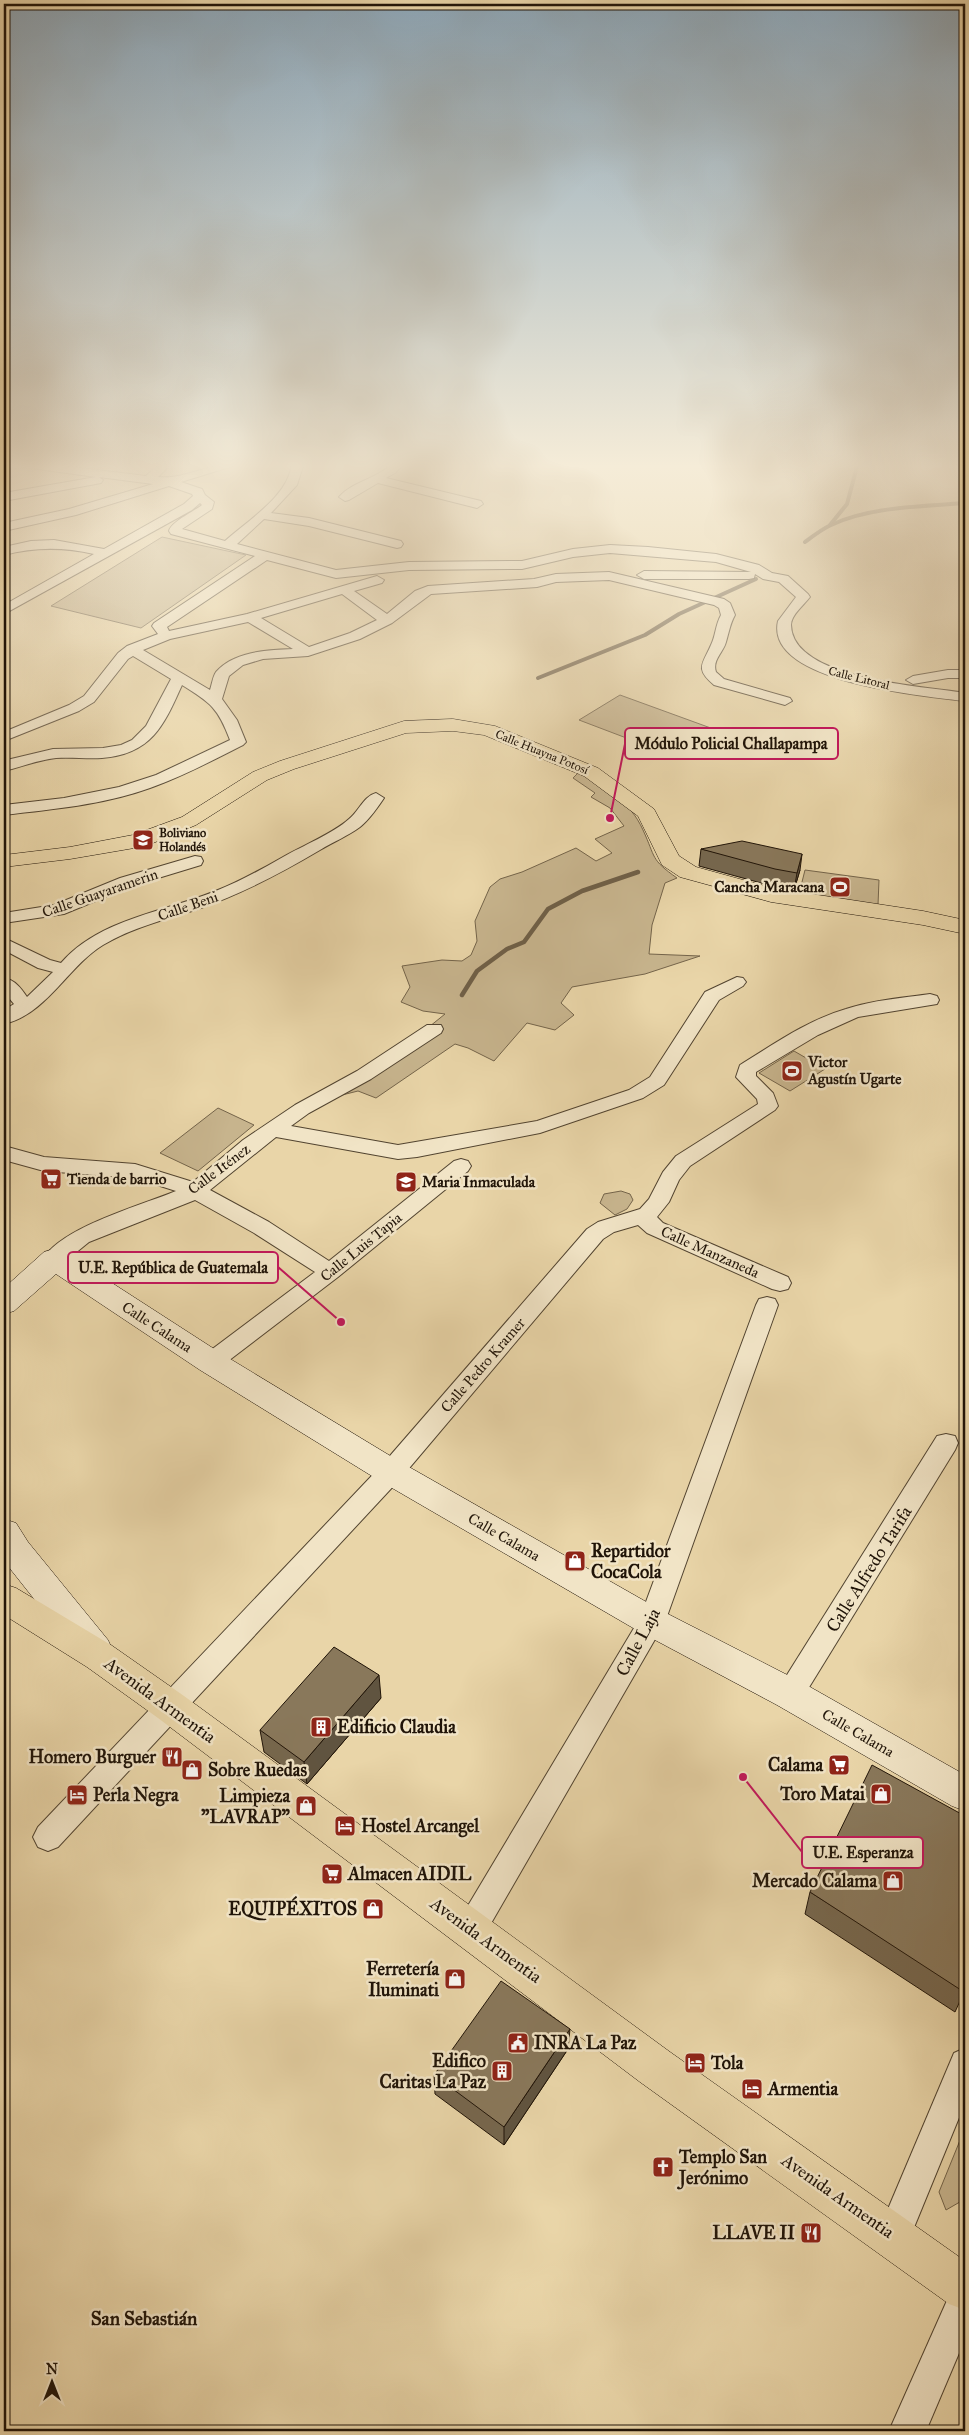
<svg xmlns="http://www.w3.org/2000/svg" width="969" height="2435" viewBox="0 0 969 2435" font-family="'IM FELL Great Primer',serif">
  <rect width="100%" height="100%" fill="#e9d5a8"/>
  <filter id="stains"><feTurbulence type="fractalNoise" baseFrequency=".004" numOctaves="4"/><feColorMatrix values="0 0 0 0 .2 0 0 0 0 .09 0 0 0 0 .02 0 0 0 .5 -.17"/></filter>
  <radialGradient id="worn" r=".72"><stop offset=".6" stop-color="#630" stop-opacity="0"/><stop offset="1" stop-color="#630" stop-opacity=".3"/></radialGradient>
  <g fill="#c7b48d" stroke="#74644a">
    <polygon points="162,537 246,555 141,628 51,606"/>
    <polygon points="620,695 719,731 679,758 579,720"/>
    <path d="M578 773C605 786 630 801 643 830 656 858 650 859 677 878L665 883 652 925 649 954 700 956 645 974 572 987 561 1003 574 1015 555 1030 527 1023 494 1061 468 1048 455 1044 376 1098 358 1091 314 1102 393 1056 445 1014 423 1011 401 1002 410 987 402 966 442 960 462 961 471 955 477 941 475 921 490 887 500 879 522 872 576 848 596 861 612 853 595 839 624 826 610 808 591 797 595 793 573 778Z"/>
    <polygon points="805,870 879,880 878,905 799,894"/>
    <polygon points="794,1051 825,1069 790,1091 759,1073"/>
    <polygon points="218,1108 254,1125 198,1171 160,1153"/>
    <polygon points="621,1191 630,1194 633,1200 627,1209 615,1215 600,1203 604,1194"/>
    <polygon points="965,2128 965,2199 946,2210 939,2192"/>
  </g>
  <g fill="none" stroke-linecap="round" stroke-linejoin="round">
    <g stroke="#706048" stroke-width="4">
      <polyline points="830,525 847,504 858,463"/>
      <path d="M805 542C813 536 822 529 831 525 869 507 923 506 965 503"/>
      <polyline points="538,678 645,635 679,614 756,579"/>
    </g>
    <polyline stroke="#706048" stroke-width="4.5" points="462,995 477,971 507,949 524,942 548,909 582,891 638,872"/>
    <g stroke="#524430" stroke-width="2">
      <g id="street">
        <path d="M4 463H40L146 476 160 463H172L158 477C184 480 209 463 238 463L236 465 181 482 202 489 205 495 214 502 212 509 182 529 225 541C248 520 289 496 292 463H304L297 485 271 513 309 518 401 541 403 544 401 547 397 548 309 526 264 519 237 544 336 570 409 562 522 561 573 549 610 545 648 547 716 554 759 565 772 573 788 576 808 594 810 597C804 605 791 615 791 625 792 680 925 686 965 693V701C927 696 764 683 778 621L796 597 779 582 763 579 755 574 754 578 749 579H644L637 575 644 571 751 572 716 562 610 553 573 557 522 569 409 570 336 578 267 560 167 627 169 631 247 614 377 576 384 580 382 583 354 591 387 614 415 591 428 586 534 579 556 574 609 572 724 599 730 603 735 615C730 624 729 632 726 642 723 653 712 660 716 672L724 679 790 698 792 701 785 705 714 685C694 668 703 664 711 645 716 635 715 626 721 615L719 608 714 605 609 580 556 582 537 587 431 594 392 623 360 639 308 656 263 659 243 665 229 676 222 699 237 720 246 742 243 745C213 760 182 777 150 788 103 805 53 809 4 815V805L64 798 119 787 156 775 230 740C218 708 211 703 182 685 164 725 152 754 102 758 87 759 72 757 56 758 38 760 21 767 4 771V761L11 759 53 749 103 748 121 745 132 740 146 726 171 679 133 656 128 659 94 702 79 711 4 741V732L69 705 84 696 118 653 127 646 158 634 152 626 154 623 255 556 171 534 169 531C171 522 193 512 202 505L200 503 192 510 4 614V605L94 554C63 547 35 547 4 555V547L31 541 54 540 104 549 184 504 193 496 192 494 169 486 76 515 4 531V523L69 509 153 484 99 477 103 480 101 483 4 501V493L96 477 23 467 4 469ZM342 594 377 620 350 633 309 647 261 618ZM248 622 293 649C268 650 234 651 216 672 213 676 212 684 210 690L143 650 170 639Z"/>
        <path d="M392 463H404L395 473 386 478 481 501 483 504 477 508 378 483 349 500 345 501 339 497C353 481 378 479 392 463Z"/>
        <polygon points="948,670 965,670 965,678 948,678 913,684 906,680 913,676"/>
        <path d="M376 793 384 798C378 807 369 820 360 827 348 836 333 842 320 850 281 873 242 894 198 909 167 919 131 928 103 945 67 967 47 1014 4 1024V1010L14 1004 4 992V978C15 980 21 988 27 997L53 972 38 968 4 950V938L50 960 61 963C100 918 166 912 218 890 241 881 262 869 283 857 302 846 334 833 349 819 359 811 364 796 376 793Z"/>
        <polygon points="195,856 201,857 203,861 201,865 132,886 64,914 4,923 4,913 54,905 120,878"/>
        <path d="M737 977 743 978 746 982 743 986 719 1000 664 1085 643 1098 540 1133 417 1157 398 1159 276 1137 210 1190 269 1222 329 1261 454 1161 461 1159 468 1161 471 1166 468 1171 338 1277 219 1368 211 1371 203 1368 199 1362 203 1356 315 1272 254 1233 195 1200 89 1242 62 1264 54 1267 46 1264 43 1259C62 1227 142 1205 176 1191L135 1178 44 1171 4 1160V1146L44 1157 135 1164 193 1182 243 1140 295 1105 357 1071 427 1025H441L443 1029 441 1033 371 1079 309 1113 291 1126 398 1145 537 1121 629 1090 650 1077 705 992Z"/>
        <path d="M930 994 937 996 939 1000 937 1004 858 1017 818 1035 756 1072V1076L773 1093 778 1106 775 1110 690 1166 679 1180 669 1202 657 1217 663 1223 788 1277 791 1283 788 1289 780 1291 772 1289 647 1233 638 1225 614 1232 603 1239 400 1479 58 1847 48 1851 38 1847 33 1837 38 1827 382 1465 587 1229 598 1222 640 1209 649 1199 663 1172 676 1156 758 1104 757 1099 736 1077 740 1065C774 1044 808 1020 846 1009 873 1000 902 998 930 994Z"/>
        <polygon points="767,1297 775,1299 778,1305 665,1622 482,1939 471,1944 460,1939 456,1929 460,1919 640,1618 756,1305 759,1299"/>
        <polygon points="946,1434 955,1436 958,1443 955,1450 800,1702 790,1706 780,1702 776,1694 780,1686 937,1436"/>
        <polygon points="965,2048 965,2103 906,2247 894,2252 882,2247 877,2235 954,2053"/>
        <polygon points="965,2281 965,2339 926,2431 889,2431 953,2287"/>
      </g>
    </g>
    <g stroke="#201408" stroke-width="1">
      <g id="secondary">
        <polygon points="54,1249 64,1252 222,1354 402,1463 664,1612 803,1683 965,1775 965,1811 952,1806 777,1705 640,1632 380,1481 200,1370 56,1274 14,1311 4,1314 4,1288 44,1252"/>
        <polygon points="4,1519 16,1523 28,1542 108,1640 113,1651 108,1662 96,1666 84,1662 4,1561"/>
      </g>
    </g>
    <g stroke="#201408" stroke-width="1">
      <polygon id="primary" points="4,1584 16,1588 111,1645 184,1696 670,2052 965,2261 965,2310 949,2304 640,2082 158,1718 87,1667 4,1615"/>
    </g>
    <g stroke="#201408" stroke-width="1">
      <polygon id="highway" points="453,719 495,726 598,768 654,809 679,856 696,867 772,888 923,911 965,920 965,934 923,925 771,902 680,877 662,865 638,816 584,776 484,735 453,731 406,733 294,769 267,780 196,825 146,846 70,859 4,867 4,855 70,847 133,835 182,817 253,772 280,761 404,721"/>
    </g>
    <use href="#street" fill="#f1e4c6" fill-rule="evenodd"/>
    <use href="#secondary" fill="#f1e4c6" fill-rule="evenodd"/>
    <use href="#primary" fill="#e9d5a8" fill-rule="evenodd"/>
    <use href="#highway" fill="#e9d5a8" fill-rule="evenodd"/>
  </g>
  <g fill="#76674e" stroke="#201408">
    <polygon points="701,849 800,870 794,890 772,886 699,866"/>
    <polygon points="381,1698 307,1784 264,1752 260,1730"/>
    <polygon points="810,1892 965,1990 955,2012 805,1914"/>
    <polygon points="568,2049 504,2145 435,2094 434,2075"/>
  </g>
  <g fill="#605440" stroke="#201408">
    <polygon points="802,854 800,870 794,890 797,873"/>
    <polygon points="379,1675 381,1698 307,1784 304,1762"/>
    <polygon points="570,2029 568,2049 504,2145 504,2127"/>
  </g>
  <g fill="#89785b" stroke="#201408">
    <polygon points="742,841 802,854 797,873 775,869 701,849"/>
    <polygon points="334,1647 379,1675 304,1762 260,1730"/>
    <polygon points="872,1765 965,1816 965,1989 964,1992 810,1892"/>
    <polygon points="501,1981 570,2029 504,2127 434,2075"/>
  </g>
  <linearGradient id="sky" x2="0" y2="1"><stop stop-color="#8da7b9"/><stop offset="0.58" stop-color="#f5ecd8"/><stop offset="1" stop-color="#f5ecd8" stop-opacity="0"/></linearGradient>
  <rect width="969" height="804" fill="url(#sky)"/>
  <defs>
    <g id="school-square" transform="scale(1.125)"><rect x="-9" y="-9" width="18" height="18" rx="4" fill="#8f2418" stroke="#f1e4c6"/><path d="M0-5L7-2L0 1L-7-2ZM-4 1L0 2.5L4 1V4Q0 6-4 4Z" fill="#fff"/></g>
    <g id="stadium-square" transform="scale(1.125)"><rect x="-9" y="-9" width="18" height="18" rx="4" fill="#8f2418" stroke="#f1e4c6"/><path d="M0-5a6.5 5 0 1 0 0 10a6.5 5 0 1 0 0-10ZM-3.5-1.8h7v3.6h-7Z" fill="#fff"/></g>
    <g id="supermarket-square" transform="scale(1.125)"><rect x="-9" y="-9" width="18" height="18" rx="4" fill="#8f2418" stroke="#f1e4c6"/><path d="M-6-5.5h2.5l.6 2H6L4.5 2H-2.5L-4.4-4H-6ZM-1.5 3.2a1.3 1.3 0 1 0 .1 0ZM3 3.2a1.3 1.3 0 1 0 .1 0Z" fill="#fff"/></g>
    <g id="shop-square" transform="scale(1.125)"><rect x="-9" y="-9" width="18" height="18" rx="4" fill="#8f2418" stroke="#f1e4c6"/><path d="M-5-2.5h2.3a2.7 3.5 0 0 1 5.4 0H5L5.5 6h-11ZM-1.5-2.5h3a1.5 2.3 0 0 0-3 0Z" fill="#fff"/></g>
    <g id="building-square" transform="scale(1.125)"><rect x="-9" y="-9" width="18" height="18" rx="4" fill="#8f2418" stroke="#f1e4c6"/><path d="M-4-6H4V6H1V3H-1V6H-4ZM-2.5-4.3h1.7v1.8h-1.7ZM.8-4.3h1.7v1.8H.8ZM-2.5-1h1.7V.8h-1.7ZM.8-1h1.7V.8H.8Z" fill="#fff"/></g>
    <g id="restaurant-square" transform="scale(1.125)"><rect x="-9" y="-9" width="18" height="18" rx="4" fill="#8f2418" stroke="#f1e4c6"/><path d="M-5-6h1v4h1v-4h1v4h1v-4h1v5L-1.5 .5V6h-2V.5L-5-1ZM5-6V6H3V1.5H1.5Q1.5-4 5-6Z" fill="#fff"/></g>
    <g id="hotel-square" transform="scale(1.125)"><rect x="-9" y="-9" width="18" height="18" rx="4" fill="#8f2418" stroke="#f1e4c6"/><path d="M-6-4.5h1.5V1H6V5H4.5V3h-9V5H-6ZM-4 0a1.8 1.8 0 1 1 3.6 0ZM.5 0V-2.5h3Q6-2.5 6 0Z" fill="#fff"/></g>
    <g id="civic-square" transform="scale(1.125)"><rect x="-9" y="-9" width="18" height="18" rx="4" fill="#8f2418" stroke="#f1e4c6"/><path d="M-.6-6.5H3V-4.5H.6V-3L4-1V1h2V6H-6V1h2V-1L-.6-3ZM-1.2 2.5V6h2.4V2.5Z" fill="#fff"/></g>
    <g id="church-square" transform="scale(1.125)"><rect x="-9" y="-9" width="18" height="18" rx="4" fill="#8f2418" stroke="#f1e4c6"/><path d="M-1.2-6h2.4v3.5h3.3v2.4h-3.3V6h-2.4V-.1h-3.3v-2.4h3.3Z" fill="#fff"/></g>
  </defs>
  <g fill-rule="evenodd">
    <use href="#school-square" x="143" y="840"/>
    <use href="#stadium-square" x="840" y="887"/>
    <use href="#stadium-square" x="792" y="1071"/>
    <use href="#supermarket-square" x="51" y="1179"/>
    <use href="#school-square" x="406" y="1182"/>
    <use href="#shop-square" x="575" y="1561"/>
    <use href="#building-square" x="321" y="1727"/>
    <use href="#restaurant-square" x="172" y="1757"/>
    <use href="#supermarket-square" x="839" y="1765"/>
    <use href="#shop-square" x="192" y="1770"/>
    <use href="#shop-square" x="881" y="1794"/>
    <use href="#hotel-square" x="77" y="1795"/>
    <use href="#shop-square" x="306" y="1806"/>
    <use href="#hotel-square" x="345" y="1826"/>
    <use href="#supermarket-square" x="332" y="1874"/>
    <use href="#shop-square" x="893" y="1881"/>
    <use href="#shop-square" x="373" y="1909"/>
    <use href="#shop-square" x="455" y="1979"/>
    <use href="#civic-square" x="518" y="2043"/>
    <use href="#hotel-square" x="695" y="2063"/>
    <use href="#building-square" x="502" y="2071"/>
    <use href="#hotel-square" x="752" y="2089"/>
    <use href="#church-square" x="663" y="2167"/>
    <use href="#restaurant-square" x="811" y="2233"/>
  </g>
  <g text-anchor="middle" stroke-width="5" stroke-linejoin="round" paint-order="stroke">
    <g font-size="12" fill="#201408" stroke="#f1e4c6">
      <text transform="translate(859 678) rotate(14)" y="4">Calle Litoral</text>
      <text transform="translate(542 752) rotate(22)" y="4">Calle Huayna Potosí</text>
    </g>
    <g font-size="12" font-weight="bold" fill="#201408" stroke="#f1e4c6" text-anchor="start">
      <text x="159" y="837">Boliviano<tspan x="159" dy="14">Holandés</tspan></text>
    </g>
    <g font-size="15" font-weight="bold" fill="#201408" stroke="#f1e4c6" text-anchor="start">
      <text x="824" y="892" text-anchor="end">Cancha Maracana</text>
      <text x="808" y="1067">Victor<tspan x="808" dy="17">Agustín Ugarte</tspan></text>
      <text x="67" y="1184">Tienda de barrio</text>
      <text x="422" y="1187">Maria Inmaculada</text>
    </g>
    <g font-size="15" fill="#201408" stroke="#f1e4c6">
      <text transform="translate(100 893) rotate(-19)" y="5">Calle Guayaramerin</text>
      <text transform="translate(188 906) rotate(-19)" y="5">Calle Beni</text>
      <text transform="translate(219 1169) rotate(-37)" y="5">Calle Iténez</text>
      <text transform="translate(361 1247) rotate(-39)" y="5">Calle Luis Tapia</text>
      <text transform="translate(710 1252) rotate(24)" y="5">Calle Manzaneda</text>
      <text transform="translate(157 1327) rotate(33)" y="5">Calle Calama</text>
      <text transform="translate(483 1365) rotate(-49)" y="5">Calle Pedro Kramer</text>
      <text transform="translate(504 1537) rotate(30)" y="5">Calle Calama</text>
      <text transform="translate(858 1733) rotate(30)" y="5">Calle Calama</text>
    </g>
    <g font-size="18" font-weight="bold" fill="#201408" stroke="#f1e4c6" text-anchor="start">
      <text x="591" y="1557">Repartidor<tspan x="591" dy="21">CocaCola</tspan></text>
      <text x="337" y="1733">Edificio Claudia</text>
      <text x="156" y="1763" text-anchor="end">Homero Burguer</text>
      <text x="823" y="1771" text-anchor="end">Calama</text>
      <text x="208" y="1776">Sobre Ruedas</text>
      <text x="865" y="1800" text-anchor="end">Toro Matai</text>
      <text x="93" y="1801">Perla Negra</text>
      <text x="290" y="1802" text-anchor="end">Limpieza<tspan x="290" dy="21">"LAVRAP"</tspan></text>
      <text x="361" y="1832">Hostel Arcangel</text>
      <text x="348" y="1880">Almacen AIDIL</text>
      <text x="877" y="1887" text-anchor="end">Mercado Calama</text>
      <text x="357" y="1915" text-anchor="end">EQUIPÉXITOS</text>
      <text x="439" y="1975" text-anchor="end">Ferretería<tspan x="439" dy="21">Iluminati</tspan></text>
      <text x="534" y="2049">INRA La Paz</text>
      <text x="486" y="2067" text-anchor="end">Edifico<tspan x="486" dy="21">Caritas La Paz</tspan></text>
      <text x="711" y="2069">Tola</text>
      <text x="768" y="2095">Armentia</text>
      <text x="679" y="2163">Templo San<tspan x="679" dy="21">Jerónimo</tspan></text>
      <text x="795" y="2239" text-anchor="end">LLAVE II</text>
    </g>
    <g font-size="18" fill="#201408" stroke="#f1e4c6">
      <text transform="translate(869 1569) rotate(-58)" y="6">Calle Alfredo Tarifa</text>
      <text transform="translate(638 1642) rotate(-62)" y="6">Calle Laja</text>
      <text transform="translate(160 1700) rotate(36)" y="6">Avenida Armentia</text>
      <text transform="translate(486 1940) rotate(36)" y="6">Avenida Armentia</text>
      <text transform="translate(838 2196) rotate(35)" y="6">Avenida Armentia</text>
    </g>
    <g font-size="19" font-weight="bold" fill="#201408" stroke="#f1e4c6">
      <text x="144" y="2325">San Sebastián</text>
    </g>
  </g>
  <path fill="none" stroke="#c2185b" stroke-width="2" d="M610 818L625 744M341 1322L278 1267M743 1777L802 1852"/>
  <g fill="#c2185b" stroke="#f1e4c6" stroke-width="2">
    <circle cx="610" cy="818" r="5"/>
    <circle cx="341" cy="1322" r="5"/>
    <circle cx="743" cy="1777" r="5"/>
  </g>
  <g fill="#f1e4c6" stroke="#c2185b" stroke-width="2">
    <rect x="625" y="728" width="213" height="31" rx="5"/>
    <rect x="68" y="1252" width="210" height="31" rx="5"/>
    <rect x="802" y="1837" width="121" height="31" rx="5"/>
  </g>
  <g font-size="16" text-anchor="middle" font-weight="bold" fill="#201408">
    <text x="731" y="749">Módulo Policial Challapampa</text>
    <text x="173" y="1273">U.E. República de Guatemala</text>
    <text x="863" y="1858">U.E. Esperanza</text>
  </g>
  <rect width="969" height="2435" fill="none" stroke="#e9d5a8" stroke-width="20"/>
  <rect x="5" y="5" width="959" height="2425" fill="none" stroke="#201408" stroke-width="2.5"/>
  <rect x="10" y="10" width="949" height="2415" fill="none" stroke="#201408"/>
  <g transform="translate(52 2382)" stroke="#f1e4c6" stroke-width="4" paint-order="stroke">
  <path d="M0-4L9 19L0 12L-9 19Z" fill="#201408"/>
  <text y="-8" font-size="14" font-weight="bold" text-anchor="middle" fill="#201408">N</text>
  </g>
  <rect width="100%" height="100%" filter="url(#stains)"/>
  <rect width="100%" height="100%" fill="url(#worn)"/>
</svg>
